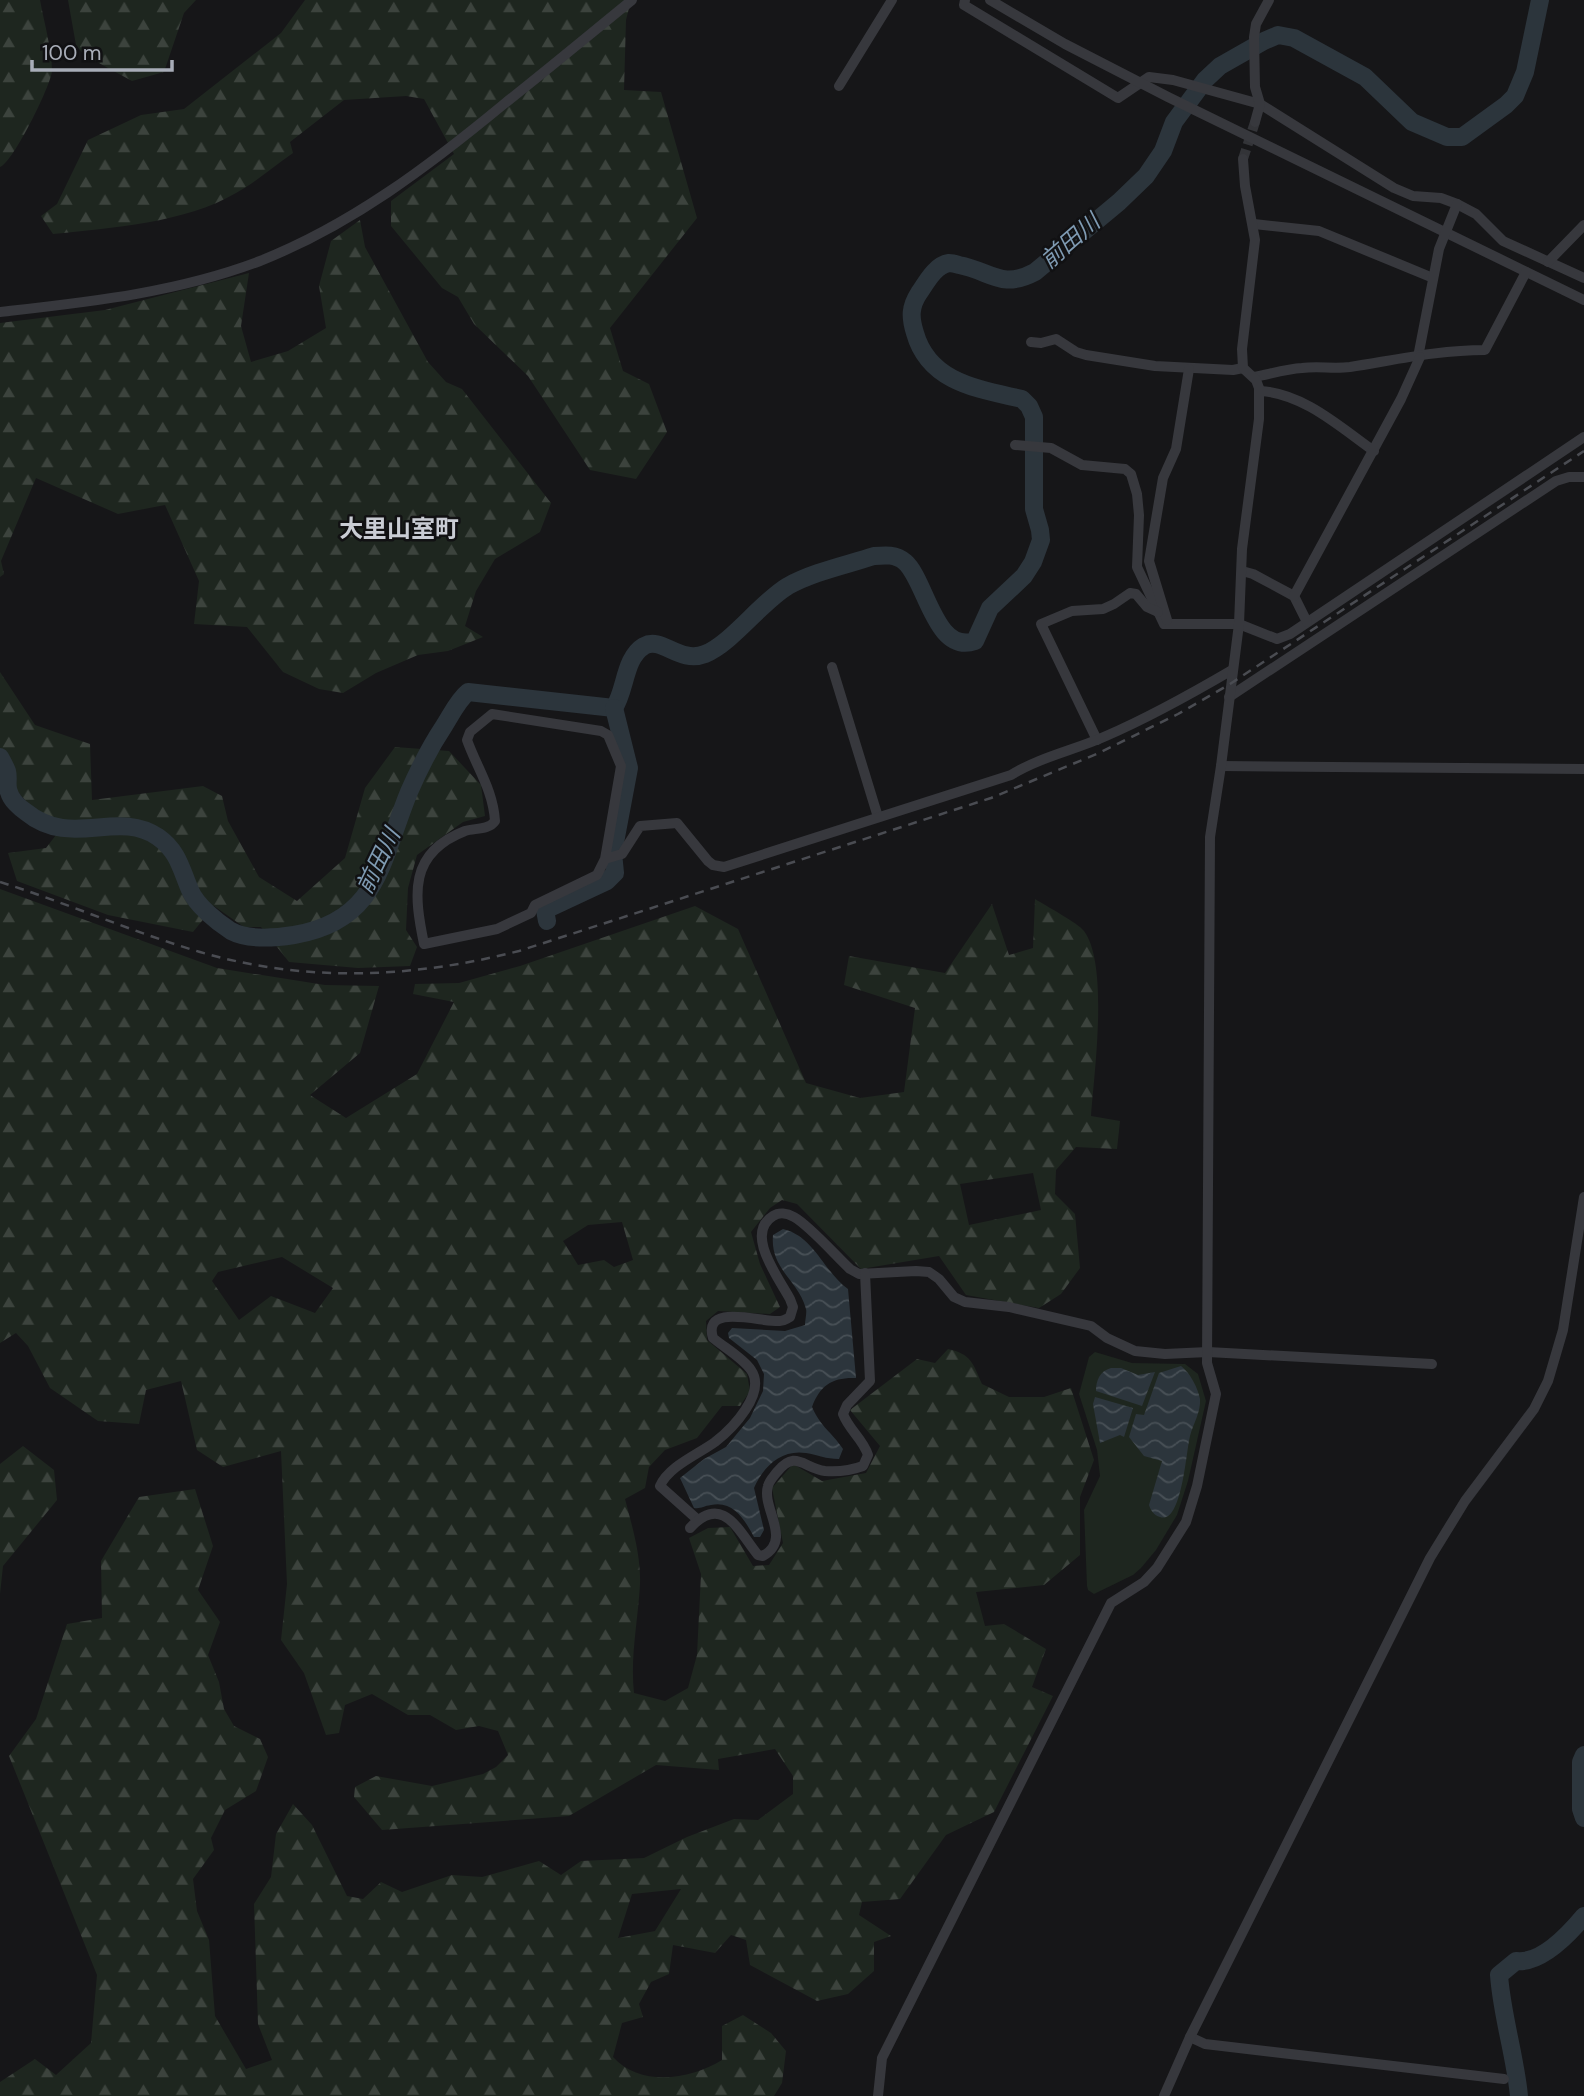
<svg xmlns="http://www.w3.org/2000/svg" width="1584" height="2096" viewBox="0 0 1584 2096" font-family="'DM Sans','Noto Sans JP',sans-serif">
  <defs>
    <pattern id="forest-firs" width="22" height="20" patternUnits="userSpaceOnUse" patternTransform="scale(1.75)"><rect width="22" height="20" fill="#1e261f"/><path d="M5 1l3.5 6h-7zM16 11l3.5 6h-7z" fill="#3c433d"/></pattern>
    <pattern id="water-waves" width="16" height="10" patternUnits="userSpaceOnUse" patternTransform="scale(1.75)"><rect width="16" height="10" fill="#2c353c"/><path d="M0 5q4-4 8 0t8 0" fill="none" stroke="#485056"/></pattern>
  </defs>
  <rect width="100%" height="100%" fill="#161618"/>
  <polygon fill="#1e261f" points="1095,1352 1132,1363 1185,1364 1198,1374 1206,1401 1188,1481 1177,1515 1156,1550 1141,1568 1133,1575 1094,1594 1088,1590 1087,1586 1084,1510 1100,1476 1097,1450 1079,1394 1089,1357"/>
  <g fill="url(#forest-firs)" fill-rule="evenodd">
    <path d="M0 0H40C44 22 52 50 52 71 51 85 13 163 0 167Z"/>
    <polygon points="68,0 196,0 184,13 164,72 132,81 84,55 76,45"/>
    <path d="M305 0H631L626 20 624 90 661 92 697 218 610 328 623 371 649 384 667 432 636 479 590 470 528 376 474 324 458 297 442 288 391 226V201L454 154 424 99 406 96 344 100 290 142 293 153C274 166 256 182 236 193 185 223 111 228 53 234L41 216 57 204 88 140 141 115 184 109 281 33Z"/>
    <polygon points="360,220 365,247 428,362 446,382 462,389 551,503 540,532 495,559 476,591 465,626 483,637 448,651 418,655 376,673 343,693 319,689 283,672 247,627 194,624 199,581 165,505 118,514 36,478 1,561 4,574 0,577 0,323 105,310 249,273 241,326 251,362 288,351 326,328 319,286 331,241"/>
    <polygon points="0,672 35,725 90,744 92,800 203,786 222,796 228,821 259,877 297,901 345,858 365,788 395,747 449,751 481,785 485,816 463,822 417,855 408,888 406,930 417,947 410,966 358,968 289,962 261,927 244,927 214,906 193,932 108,915 17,881 8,853 46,848 56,835 17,791 0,754"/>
    <path d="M0 889 217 968 325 985 379 986 360 1053 310 1095 346 1118 417 1074 454 1002 413 994 415 984 459 983 520 966 695 906 738 929 806 1083 860 1098 904 1092 915 1008 844 985 849 956 945 973 992 904 1009 955 1033 948 1035 899C1046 906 1078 923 1084 931 1109 965 1094 1074 1091 1116L1120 1121 1117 1149 1076 1147 1056 1170 1055 1194 1075 1214 1080 1268 1061 1294 1039 1308 966 1295 939 1256 861 1269 797 1204 782 1200 770 1208 751 1232 760 1264 780 1307 770 1314 718 1311 706 1321 707 1340 747 1374 750 1391 740 1406H722L697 1438 665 1450 649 1467 645 1488 625 1499C632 1526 641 1555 640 1584 638 1621 630 1657 634 1693L665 1701 688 1688 697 1655 701 1574 689 1538 708 1528 730 1527 753 1566 769 1565 783 1543 772 1488 793 1464 822 1481 866 1473 880 1446 850 1410 917 1359 935 1363 948 1349C971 1354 973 1363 982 1384L1009 1397H1044L1071 1388 1094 1460 1080 1497V1555L1044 1585 976 1592 985 1626 1004 1624 1046 1649 1032 1687 1053 1696 994 1812 946 1835 900 1899 862 1902 859 1915 891 1936 874 1942V1971L848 1994 817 2001 750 1965 746 1940 731 1935 715 1953 673 1945 669 1974 651 1982 639 2004 643 2017 622 2023 613 2057C640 2087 690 2080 722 2060V2026L743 2015 771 2033 786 2051 782 2083 774 2096H0V2082L35 2059 56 2075 91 2043 97 1975 9 1756 36 1719 67 1624 102 1618 101 1561 139 1497 195 1489 213 1546 198 1590 220 1622 208 1655 219 1682 224 1709 234 1726 260 1739 268 1757 256 1791 225 1810 211 1838 214 1850 193 1879 197 1911 209 1940 215 2016 246 2069 272 2060 258 2024 254 1904 271 1877 276 1834 293 1804 312 1825 347 1896 363 1899 381 1882 402 1892 452 1875 482 1877 539 1861 561 1875 581 1861 644 1858 687 1837 734 1819 758 1820 793 1794V1776L775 1749 718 1759 719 1770 656 1765 569 1816 382 1830 354 1797 355 1787 376 1776 432 1786 483 1774 496 1767 508 1755 498 1731 479 1726 456 1730 430 1715H408L372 1694 345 1705 339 1733 326 1735 304 1673 281 1640 287 1584 281 1451 223 1467 197 1450 181 1381 146 1390 139 1424 98 1421 50 1388 28 1346 16 1333 0 1343ZM1033 1173 1041 1210 969 1225 960 1184ZM622 1222 633 1260 614 1267 604 1260 578 1265 563 1241 588 1225ZM282 1257 333 1288 315 1313 271 1296 239 1320 212 1281 218 1272ZM681 1889 655 1931 618 1938 632 1894Z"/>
    <polygon points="23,1446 54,1470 57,1500 3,1566 0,1594 0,1464"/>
  </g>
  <g fill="url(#water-waves)">
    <path d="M783 1229C814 1236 824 1272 848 1289L856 1378C833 1377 820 1385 812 1407 822 1429 831 1431 843 1449L839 1459C826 1459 818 1455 806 1453 781 1449 763 1467 754 1488L764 1530 760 1537H754C745 1520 733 1500 711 1505 703 1506 701 1509 694 1508L680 1478 704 1459 726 1447 750 1418 763 1391 764 1374 757 1360 729 1338 728 1333 732 1328 785 1331 805 1325C805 1320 807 1313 806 1309 798 1279 770 1270 773 1235Z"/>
    <path d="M1181 1366C1190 1373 1198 1388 1200 1399 1201 1412 1193 1424 1190 1436 1186 1451 1182 1525 1160 1517 1154 1515 1151 1511 1149 1505L1162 1461 1144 1456 1129 1437 1136 1414 1144 1415 1159 1373Z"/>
    <path d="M1111 1368H1121L1138 1375 1155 1372 1142 1406 1096 1391C1096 1380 1100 1371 1111 1368Z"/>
    <polygon points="1095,1397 1133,1408 1124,1437 1120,1435 1100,1443 1093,1404"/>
  </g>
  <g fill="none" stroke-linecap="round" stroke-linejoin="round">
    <g stroke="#2c353c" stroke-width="18">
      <path d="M0 757C2 761 5 766 7 771 9 778 6 786 9 792 11 800 20 808 26 812 71 849 117 809 158 837 178 851 181 869 190 890 196 905 217 922 231 931 248 940 275 938 294 935 379 921 381 860 409 792 419 769 430 747 444 726 451 715 458 700 468 692L614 708C626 690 624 658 644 646 662 636 679 664 705 654 732 643 761 602 788 586 813 572 846 565 874 556 885 555 896 554 905 562 926 580 935 655 975 641L990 608 1024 576 1033 562 1041 540 1040 530 1034 509V417L1029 406 1022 399C979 389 929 383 915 333 910 317 910 307 919 293 926 283 935 265 949 263 952 263 956 264 959 265 991 271 1001 290 1035 272L1119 202 1146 176 1163 151 1174 122 1205 80 1220 66 1264 41 1278 35 1294 38 1365 77 1412 122 1447 137H1462L1506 105 1515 96 1525 72 1540 0"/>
      <polyline points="547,921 545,910 607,881 615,873 613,853 629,768 614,708"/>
      <polyline points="1584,1755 1581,1762 1581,1809 1584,1818"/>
      <path d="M1519 2096C1515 2055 1502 2016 1499 1975L1516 1961C1541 1964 1569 1934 1584 1916"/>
    </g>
    <polyline stroke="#333438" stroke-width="10" stroke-dasharray="10 5" stroke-linecap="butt" points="1243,159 1255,122"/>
    <g stroke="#37383d" stroke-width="10">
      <polyline points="965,0 964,5 1118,98 1149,77 1173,80 1260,104 1394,188 1413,196 1441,198 1457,204 1476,214 1503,241 1584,278"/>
      <polyline points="990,0 1065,44 1168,97 1584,300"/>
      <polyline points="839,86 892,0"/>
      <polyline points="1255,122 1260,104 1255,87 1254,37 1256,24 1269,0"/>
      <polyline points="1254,224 1319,231 1433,278"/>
      <polyline points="1548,262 1584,225"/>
      <path d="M0 312C88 302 176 293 260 261 351 225 429 166 504 104 547 70 589 35 632 0"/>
      <polyline points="1031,342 1041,343 1056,339 1076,352 1086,355 1155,366 1233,370 1243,368"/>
      <polyline points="1418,357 1439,249 1457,204"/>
      <path d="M1254 377C1270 374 1286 369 1302 368 1318 366 1334 369 1350 367 1395 360 1439 350 1485 350L1526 272"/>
      <path d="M1260 391C1303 393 1340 427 1374 451"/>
      <polyline points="1015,445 1051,448 1082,465 1125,469 1131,474 1137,494 1139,515 1137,567 1164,624 1239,624 1277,639 1290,634 1584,437"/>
      <polyline points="1242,571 1253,574 1294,596 1307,622"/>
      <polyline points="1294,596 1401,399 1420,357"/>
      <polyline points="1167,620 1149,561 1163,478 1176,449 1189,369"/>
      <polyline points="832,667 878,817"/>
      <polyline points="1229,697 1556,481 1569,477 1584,477"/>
      <polyline points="1097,740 1041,624 1072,611 1103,609 1114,604 1130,593 1136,594 1147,607 1158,612"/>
      <polyline points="1221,766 1584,769"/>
      <path d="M605 859 621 766 608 735 601 731 492 714 470 732 467 740C477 768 493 790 495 821 489 830 475 828 465 831 408 853 414 895 424 944L497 929 531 913 535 905 597 875 605 859 622 854 640 826 677 823 708 861 713 865 724 867 1011 775C1040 757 1075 750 1106 736 1150 717 1191 694 1232 670"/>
      <path d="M698 1520 660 1486C669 1466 697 1455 715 1442 732 1429 767 1393 751 1370 743 1358 725 1348 713 1338 702 1302 763 1323 780 1321 784 1321 786 1319 790 1317L793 1307 790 1299C779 1278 744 1234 773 1216 779 1212 787 1213 794 1217 810 1226 835 1255 850 1269L859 1274 916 1271 929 1272 939 1279 954 1297 965 1302 1009 1307 1091 1326 1107 1338 1135 1351 1165 1354 1208 1352 1432 1364"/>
      <path d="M690 1528C723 1492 739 1532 758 1555L763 1556C793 1539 761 1508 768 1486 769 1481 774 1476 777 1472 796 1449 803 1468 825 1471 838 1472 852 1470 863 1466L868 1455C863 1439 849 1430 843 1414L847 1405 870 1381 865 1273"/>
      <polyline points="1190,2037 1205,2044 1504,2079"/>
      <polyline points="878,2096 882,2058 1111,1603 1144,1582 1157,1568 1186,1522 1197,1486 1216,1394 1207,1363 1210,837 1221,766 1239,624 1242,549 1259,419 1259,388 1256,380 1243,368 1242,349 1255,240 1245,186 1243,159"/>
      <polyline points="1164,2096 1190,2037 1430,1558 1465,1501 1534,1409 1548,1381 1563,1330 1584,1197"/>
    </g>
    <path stroke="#4a4c52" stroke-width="2.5" stroke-dasharray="9 7" stroke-linecap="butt" d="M0 882C67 903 132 932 200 952 306 983 413 978 519 951L991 798 1099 753 1178 714 1230 684 1584 451"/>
  </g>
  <g text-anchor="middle" stroke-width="5" stroke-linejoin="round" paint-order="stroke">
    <g font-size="23" font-style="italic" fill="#7f9bb3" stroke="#111113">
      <text transform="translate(1070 241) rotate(-41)" y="8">前田川</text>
      <text transform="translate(378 861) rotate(-64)" y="8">前田川</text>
    </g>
    <g font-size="24" font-weight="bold" fill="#c9ccd4" stroke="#111113">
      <text x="399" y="537">大里山室町</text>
    </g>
  </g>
  <path d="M32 60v10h140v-10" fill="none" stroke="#a8adb8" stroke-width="3.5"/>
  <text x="42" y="60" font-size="21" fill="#a8adb8" stroke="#111113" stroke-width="5" paint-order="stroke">100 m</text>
</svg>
